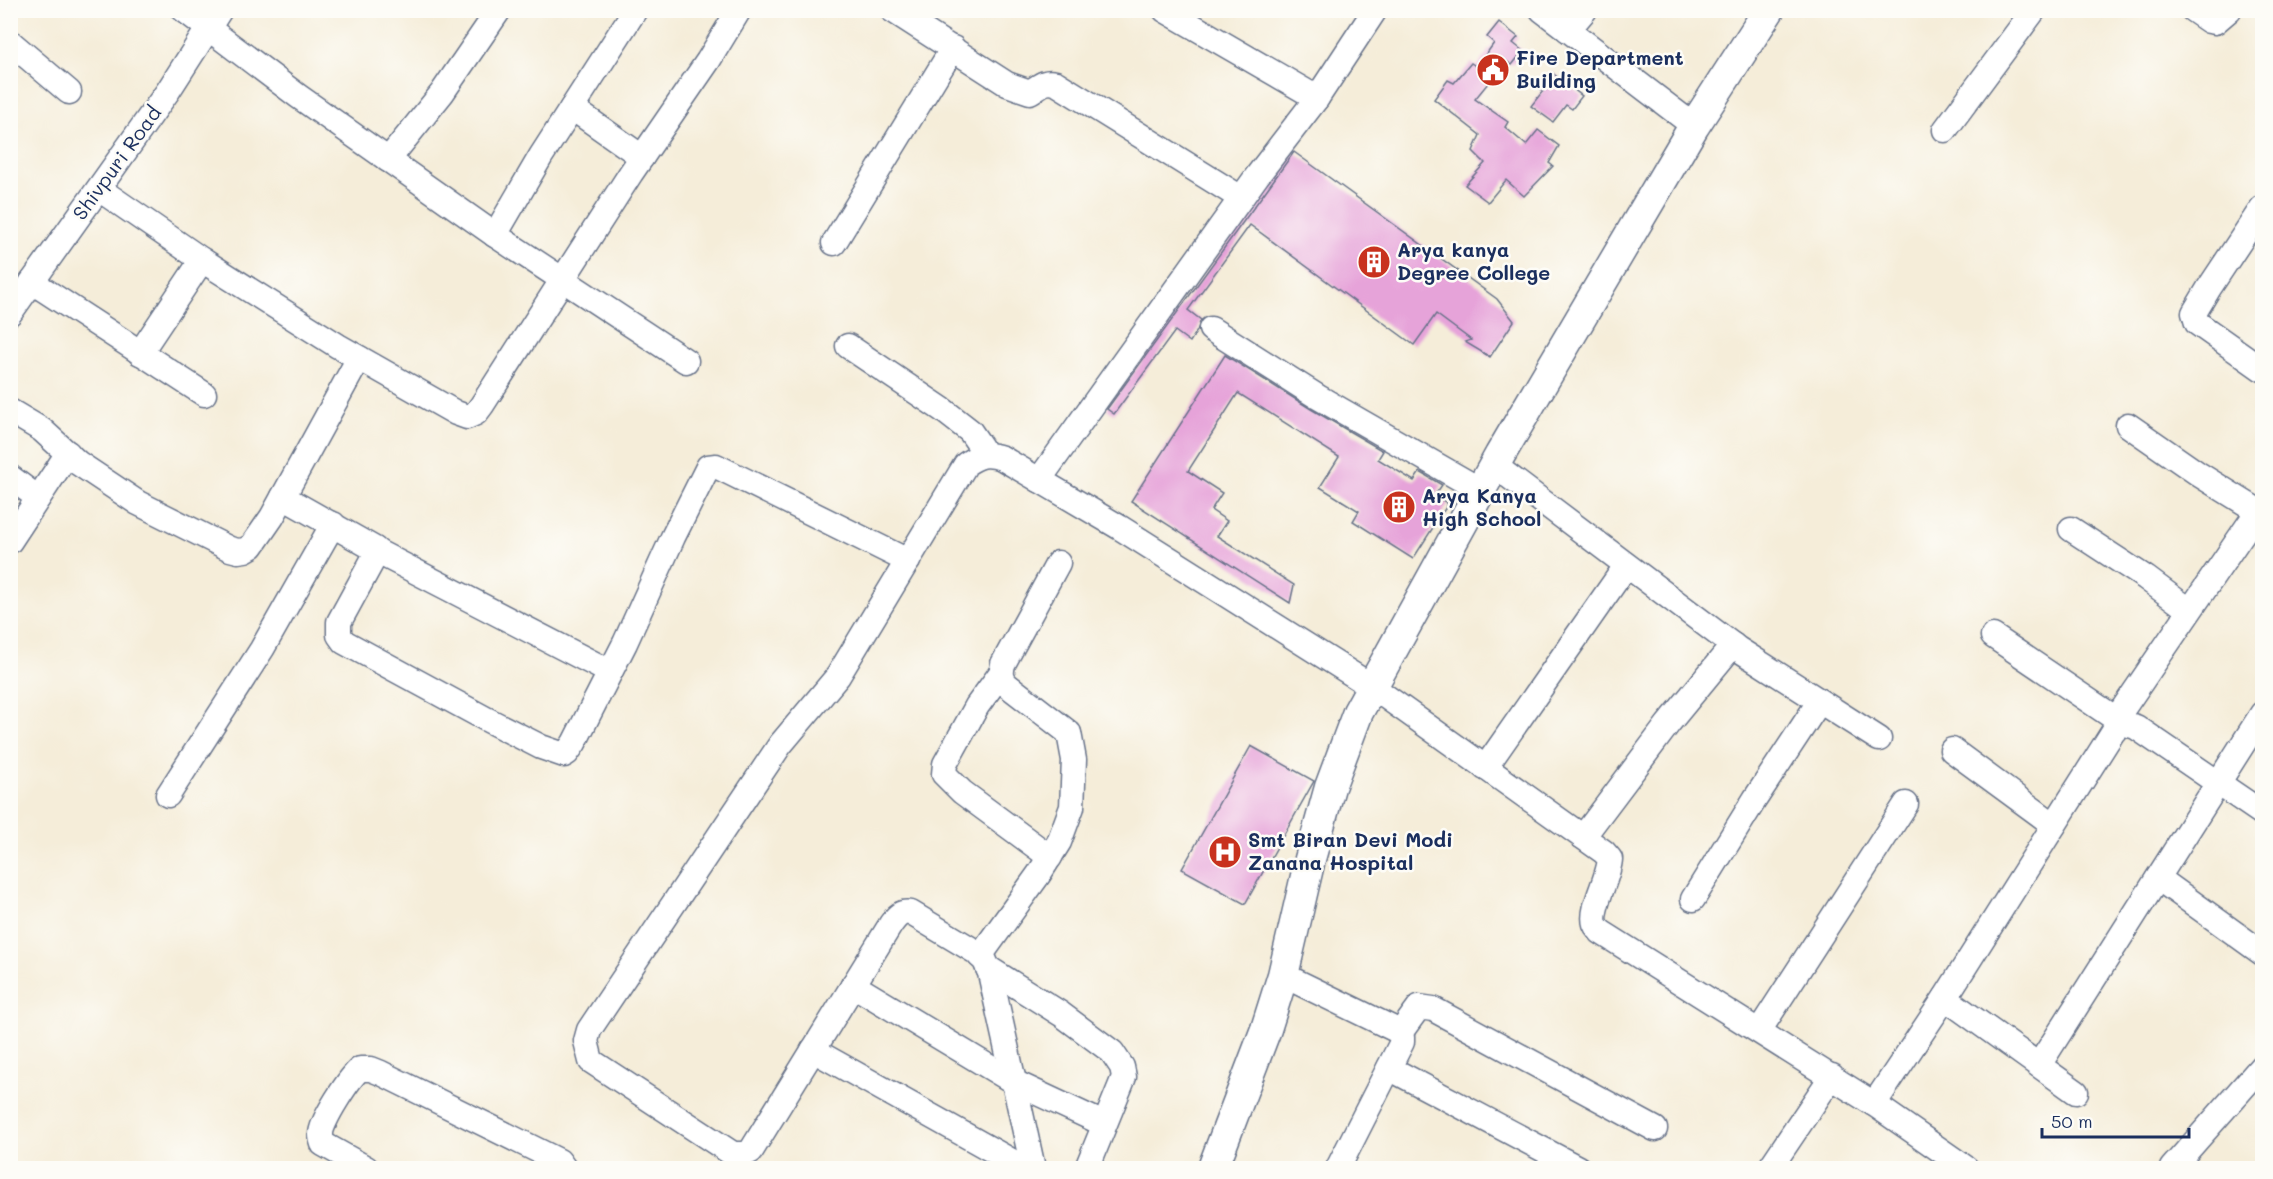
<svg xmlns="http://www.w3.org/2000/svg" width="2273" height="1179" viewBox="0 0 2273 1179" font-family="Mali,sans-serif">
  <rect width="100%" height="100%" fill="#fdfcf7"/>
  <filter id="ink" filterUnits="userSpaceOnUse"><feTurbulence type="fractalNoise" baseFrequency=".0167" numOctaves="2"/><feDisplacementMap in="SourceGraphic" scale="12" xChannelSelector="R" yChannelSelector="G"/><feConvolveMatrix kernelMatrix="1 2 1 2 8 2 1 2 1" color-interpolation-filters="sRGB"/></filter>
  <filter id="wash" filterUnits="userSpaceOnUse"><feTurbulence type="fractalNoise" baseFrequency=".008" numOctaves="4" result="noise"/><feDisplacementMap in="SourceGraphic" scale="24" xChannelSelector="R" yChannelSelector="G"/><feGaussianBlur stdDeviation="1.35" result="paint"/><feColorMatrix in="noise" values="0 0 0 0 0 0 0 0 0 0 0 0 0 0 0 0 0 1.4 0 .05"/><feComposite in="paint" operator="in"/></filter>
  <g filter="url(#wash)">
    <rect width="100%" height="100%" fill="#f5edd9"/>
    <g id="blocks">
      <g fill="#e6a3d9">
        <polygon points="1499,22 1518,37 1513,43 1523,51 1512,65 1506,61 1475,99 1508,122 1505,127 1526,145 1538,130 1559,146 1549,163 1553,166 1524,196 1506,180 1488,202 1465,185 1485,163 1473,151 1480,135 1434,99 1448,80 1454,83 1471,63 1477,67 1494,43 1487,37"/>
        <polygon points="1551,72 1582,96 1572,109 1566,105 1553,122 1531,106 1543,91 1539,88"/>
        <polygon points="1294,152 1497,299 1514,321 1490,357 1465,342 1471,340 1436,314 1414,345 1250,225 1188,310 1201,320 1197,331 1190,342 1175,331 1114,414 1107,409"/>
        <polygon points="1225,355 1311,409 1383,451 1378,459 1414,481 1420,472 1442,485 1435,495 1448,504 1413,559 1353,521 1359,511 1320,487 1339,457 1238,393 1188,471 1222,493 1211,510 1227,521 1217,536 1294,585 1290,603 1131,501"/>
        <polygon points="1251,746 1314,781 1245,904 1182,869"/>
      </g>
    </g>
  </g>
  <g filter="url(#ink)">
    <use href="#blocks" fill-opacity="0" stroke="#677289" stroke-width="1.5"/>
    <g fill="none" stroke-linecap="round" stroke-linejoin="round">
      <g stroke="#677289" stroke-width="27">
        <g id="minor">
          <polyline points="184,10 298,96 495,235 686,361"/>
          <path d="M892 10 1007 84 1030 92C1040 86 1044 80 1056 83L1241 198"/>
          <polyline points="1165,10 1317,98"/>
          <polyline points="1542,10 1694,126"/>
          <polyline points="2193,10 2209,21 2215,22 2229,10"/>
          <polyline points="1568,30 1585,10"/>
          <polyline points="10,42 69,92"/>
          <polyline points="572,108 642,157"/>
          <polyline points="1945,130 2034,10"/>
          <polyline points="388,160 442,93 499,10"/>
          <polyline points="99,189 202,260 338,346 456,413 467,417 476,413 482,405 631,173 708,61 739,10"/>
          <polyline points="2262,208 2209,288 2194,313 2197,323 2262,369"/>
          <polyline points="495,235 541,156 635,10"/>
          <polyline points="834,243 953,48"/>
          <polyline points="32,282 204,394"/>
          <polyline points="10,313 168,91 220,10"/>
          <polyline points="1211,329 1318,397 1480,490"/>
          <polyline points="848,346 943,410 970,431 981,447 983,455"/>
          <polyline points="140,353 202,260"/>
          <polyline points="10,411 42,430 78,463 138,503 230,549 238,551 245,550 252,546 272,517 359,358"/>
          <polyline points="1494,465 1738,649 1879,739"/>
          <polyline points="10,477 38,498"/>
          <polyline points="1039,480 1257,176 1317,98 1375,10"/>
          <polyline points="283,497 375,549 375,556 339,622 339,635 344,642 486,719 541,747 564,755 567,753 574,743 625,643 673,537 708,467 716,466 908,561"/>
          <polyline points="2071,529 2146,578 2189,610"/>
          <polyline points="10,541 68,453"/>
          <polyline points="376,551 610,672"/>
          <polyline points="1993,636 2122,723"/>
          <polyline points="1001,673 977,706 945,764 944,774 962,792 1050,857"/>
          <polyline points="2116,719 2258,511 2200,475 2128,425"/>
          <polyline points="1952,750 2054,825"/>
          <polyline points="1485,768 1626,566"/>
          <polyline points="168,795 262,649 333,524"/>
          <polyline points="1583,837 1668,724 1733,645"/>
          <polyline points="2158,878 2262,953"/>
          <polyline points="1693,899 1755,799 1819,702"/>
          <path d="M980 956 1039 874 1059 842 1072 807 1074 760 1069 733 1007 685C1001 678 1001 673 1003 664L1058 563"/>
          <polyline points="988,968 1061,1014 1112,1052 1122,1067 1124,1077 1087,1168"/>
          <polyline points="1283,975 1396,1030 1402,1037 1402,1042 1338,1168"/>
          <polyline points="853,985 1014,1082 1104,1124"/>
          <polyline points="1945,998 2076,1092"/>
          <polyline points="1759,1031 1906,804"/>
          <polyline points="1400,1033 1419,1007 1433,1009 1655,1129"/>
          <polyline points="813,1050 1024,1168"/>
          <polyline points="2039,1065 2262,714"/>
          <polyline points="1389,1068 1578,1168"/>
          <polyline points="1874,1104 1945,998 2113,732 2122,723 2136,727 2262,813"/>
          <path d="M366 1168 323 1144C322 1141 321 1138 321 1135 320 1122 350 1077 360 1069H371L381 1073 541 1152 559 1161 564 1168"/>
          <path d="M1033 1168 990 973 985 961 976 952 911 913C901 911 897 916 891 924L751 1151 745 1154H733L591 1061 586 1041 589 1030 780 745 838 676 966 464C979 455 986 453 1002 458L1119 527 1371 686 1604 852 1610 859C1609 878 1590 908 1595 924 1596 927 1599 929 1601 932L1874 1104 1966 1168"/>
          <polyline points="1770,1168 1832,1076"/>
          <polyline points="2172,1168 2262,1066"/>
        </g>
      </g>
      <g stroke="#677289" stroke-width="33">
        <polyline id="major" points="1213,1168 1266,1029 1283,975 1310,859 1330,787 1358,712 1500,455 1694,126 1769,10"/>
      </g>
      <use href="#minor" stroke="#fff" stroke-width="24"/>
      <use href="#major" stroke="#fff" stroke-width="30"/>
    </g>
  </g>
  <defs>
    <g id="civic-disc" transform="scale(1.725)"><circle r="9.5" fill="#c8321e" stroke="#fdfcf7"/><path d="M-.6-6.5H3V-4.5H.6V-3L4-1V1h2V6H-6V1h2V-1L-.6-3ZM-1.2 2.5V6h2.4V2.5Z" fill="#fff"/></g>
    <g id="building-disc" transform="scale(1.725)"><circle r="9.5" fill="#c8321e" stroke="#fdfcf7"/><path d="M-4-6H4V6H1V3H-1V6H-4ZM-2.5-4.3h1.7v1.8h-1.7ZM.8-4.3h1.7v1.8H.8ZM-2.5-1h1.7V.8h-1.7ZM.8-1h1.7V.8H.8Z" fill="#fff"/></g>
    <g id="hospital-disc" transform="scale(1.725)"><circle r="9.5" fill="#c8321e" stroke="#fdfcf7"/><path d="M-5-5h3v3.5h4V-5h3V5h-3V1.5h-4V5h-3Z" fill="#fff"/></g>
  </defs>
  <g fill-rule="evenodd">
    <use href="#civic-disc" x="1493" y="70"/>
    <use href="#building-disc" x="1374" y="262"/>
    <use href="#building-disc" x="1399" y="507"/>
    <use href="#hospital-disc" x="1225" y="852"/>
  </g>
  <g text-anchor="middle" stroke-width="5" stroke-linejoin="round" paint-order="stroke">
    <g font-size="20" font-weight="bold" fill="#1b2f5e" stroke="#fdfcf7" text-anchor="start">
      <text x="1516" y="65">Fire Department<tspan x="1516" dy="23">Building</tspan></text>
      <text x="1397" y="257">Arya kanya<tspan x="1397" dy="23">Degree College</tspan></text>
      <text x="1422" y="503">Arya Kanya<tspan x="1422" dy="23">High School</tspan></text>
      <text x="1248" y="847">Smt Biran Devi Modi<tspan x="1248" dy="23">Zanana Hospital</tspan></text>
    </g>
    <g font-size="20" fill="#1b2f5e" stroke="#fdfcf7">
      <text transform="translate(117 163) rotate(-54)" y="7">Shivpuri Road</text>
    </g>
  </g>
  <rect width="2273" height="1179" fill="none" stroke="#fdfcf7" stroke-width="36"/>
  <path d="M2042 1128v9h147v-9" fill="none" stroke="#1b2f5e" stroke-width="3"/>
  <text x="2051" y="1128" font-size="18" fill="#1b2f5e" stroke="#fdfcf7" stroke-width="4.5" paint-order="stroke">50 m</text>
</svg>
